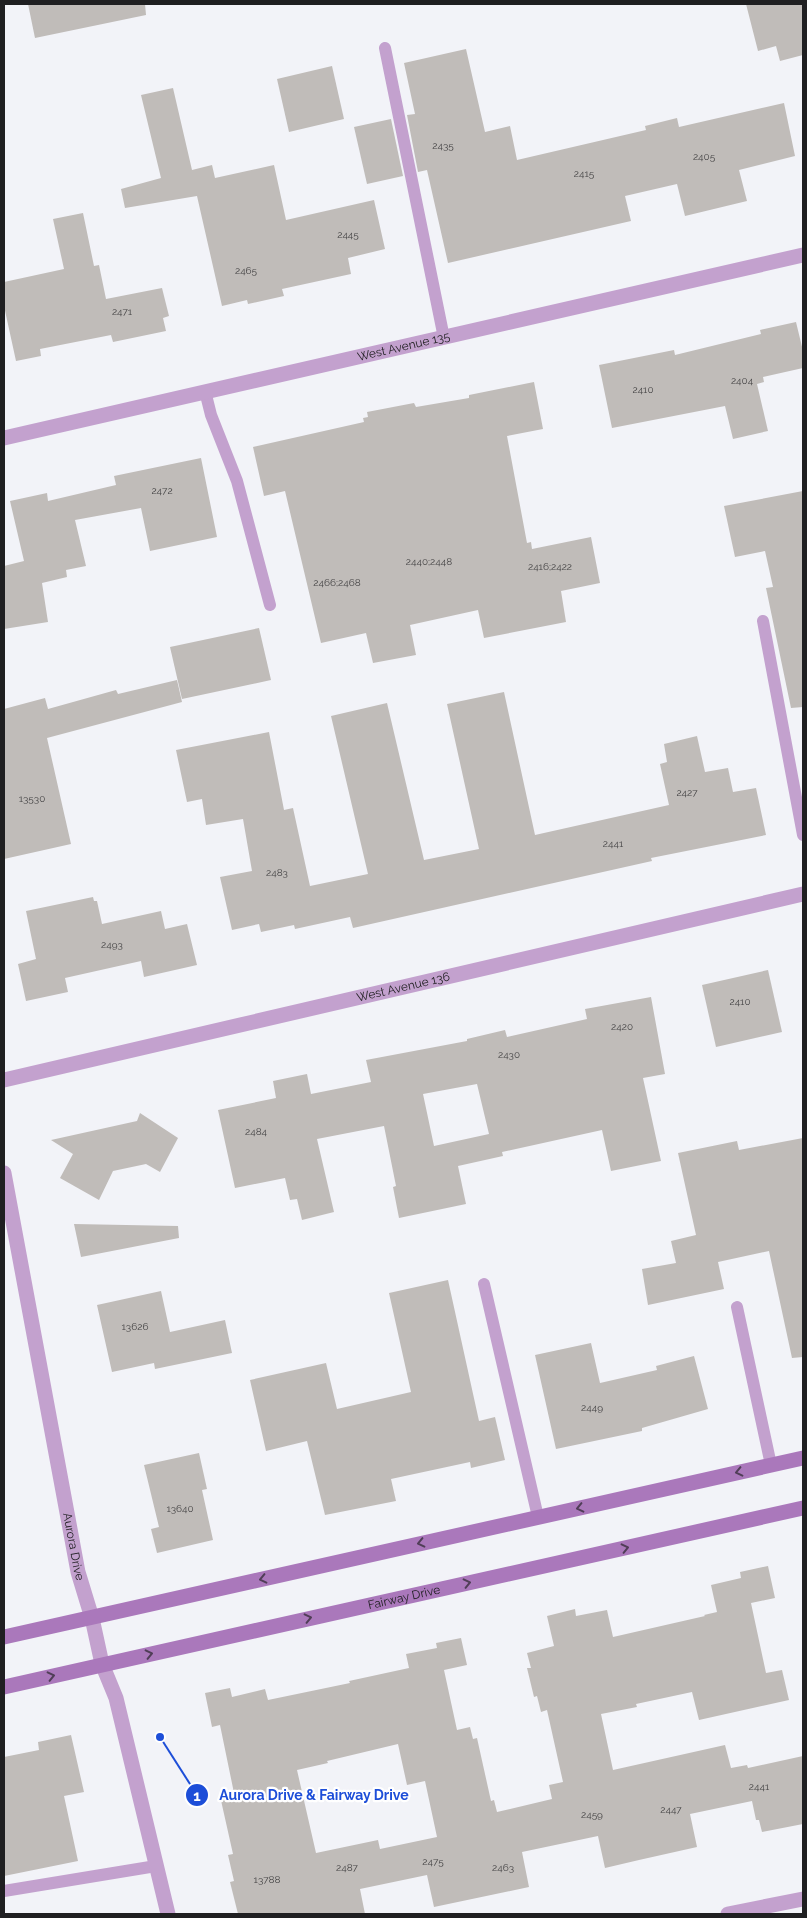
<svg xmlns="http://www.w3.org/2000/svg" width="807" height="1918" viewBox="0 0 807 1918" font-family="Raleway,sans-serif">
  <rect width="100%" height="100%" fill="#f2f3f8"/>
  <g fill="#c0bcb9" fill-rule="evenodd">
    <polygon points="28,4 145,4 146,15 35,38"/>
    <polygon points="746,4 803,4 803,55 780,61 776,46 758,51"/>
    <polygon points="466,49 485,132 510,126 517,160 646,130 645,126 677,118 679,127 784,103 795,156 739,170 747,201 685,216 677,184 625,196 631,221 448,263 427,170 418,172 407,115 415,114 404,63"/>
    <polygon points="332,66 344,119 289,132 277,79"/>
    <polygon points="173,88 192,170 212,165 215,178 274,165 286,220 374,200 385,249 348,258 351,274 282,289 284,296 248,304 247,300 222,306 197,196 125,208 121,189 161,178 141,95"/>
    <polygon points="391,119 403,176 367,184 354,127"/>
    <polygon points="83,213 94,266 99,265 106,299 162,288 169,316 163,318 166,331 113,342 111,335 40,349 41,356 16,361 4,306 4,282 64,269 53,219"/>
    <polygon points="796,322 803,351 803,368 763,377 764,382 757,384 768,431 733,439 725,406 612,428 599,365 674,350 675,355 761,334 760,330"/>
    <polygon points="534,382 543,429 507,436 527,543 531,542 532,549 591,537 600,583 561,591 566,622 484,638 478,610 410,625 416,655 373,663 366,633 321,643 285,491 264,496 253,447 364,422 363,418 368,417 367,412 414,403 416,407 469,398 469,395"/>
    <polygon points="201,458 217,537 150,551 141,508 75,520 86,566 66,570 67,577 42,583 48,622 4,629 4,566 24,561 10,501 47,493 48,501 116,485 114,476"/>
    <polygon points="803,491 803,707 791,708 766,588 773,587 765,551 735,557 724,506"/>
    <polygon points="259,628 271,680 182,699 170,647"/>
    <polygon points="177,680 182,702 47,738 71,844 4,859 4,709 45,698 48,709 116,690 118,694"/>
    <polygon points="504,692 535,835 669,805 660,764 667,762 664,744 697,736 705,772 728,768 733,792 756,788 766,835 651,858 652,861 353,928 350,917 295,929 294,925 261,932 259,924 232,930 220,877 252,871 243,819 206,825 202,799 187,802 176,750 269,732 284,810 293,808 310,886 368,874 331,716 387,703 424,860 479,849 447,704"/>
    <polygon points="93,897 94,901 97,901 102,924 161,911 165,929 187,924 197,965 144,977 141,961 65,978 68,992 26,1001 18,964 36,959 26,911"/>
    <polygon points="768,970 782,1032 716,1047 702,985"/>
    <path d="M651 997 665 1074 643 1078 661 1161 611 1171 602 1130 502 1152 503 1156 458 1166 466 1204 399 1218 393 1187 396 1186 384 1126 317 1139 334 1212 302 1220 297 1199 290 1200 285 1178 235 1188 218 1110 276 1098 273 1081 307 1074 311 1094 371 1082 366 1060 467 1041V1039L505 1030 507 1037 587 1019 585 1009ZM477 1084 489 1134 434 1146 423 1094Z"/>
    <polygon points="140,1113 178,1138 160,1172 146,1164 113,1171 99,1200 60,1178 73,1154 51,1140 137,1121"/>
    <polygon points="803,1138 803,1357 792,1358 769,1251 718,1262 724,1289 648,1305 642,1269 676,1263 671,1241 696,1235 678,1153 737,1141 739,1150"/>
    <polygon points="74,1224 178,1226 179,1238 81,1257"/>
    <polygon points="448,1280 479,1421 495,1417 505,1460 471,1468 470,1462 391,1479 396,1501 325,1515 307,1441 266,1451 250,1380 326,1363 337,1409 411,1392 389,1293"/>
    <polygon points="161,1291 170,1332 225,1320 232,1353 155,1369 154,1363 112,1372 97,1305"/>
    <polygon points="591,1343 600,1383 657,1370 656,1366 694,1356 708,1409 642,1428 642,1431 556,1449 535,1355"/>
    <polygon points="199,1453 207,1489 202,1490 213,1540 157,1553 151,1529 159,1527 144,1465"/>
    <path d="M768 1566 775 1598 751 1603 766 1673 782 1670 789 1700 699 1720 692 1692 636 1704 637 1707 601 1714 613 1770 725 1745 731 1768 747 1765 748 1768 803 1756V1824L762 1832 759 1820H756L752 1801 690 1814 697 1847 639 1860 605 1868 598 1836 522 1852 529 1887 434 1907 427 1875 360 1889 365 1914H238L230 1882 234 1881 228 1855 233 1854 220 1796 234 1793 220 1725 212 1727 205 1693 230 1688 232 1697 265 1689 268 1700 350 1683 349 1681 409 1668 406 1654 437 1648 436 1643 461 1638 467 1665 444 1670 457 1730 470 1727 473 1739 477 1738 491 1801 494 1800 497 1812 552 1799 549 1785 563 1782 547 1710 541 1712 537 1696 534 1697 527 1668H531L527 1653 554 1646 547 1616 575 1609 576 1616 607 1610 613 1637 705 1616 704 1615 717 1612 711 1585 741 1578 740 1572ZM398 1744 407 1785 425 1781 437 1837 380 1849 378 1840 316 1853 297 1770 328 1763 327 1761Z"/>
    <polygon points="71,1735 84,1792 64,1796 78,1861 4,1876 4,1757 39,1750 38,1742"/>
  </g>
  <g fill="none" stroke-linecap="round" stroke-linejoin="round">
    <g stroke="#c3a1ce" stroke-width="12">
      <polyline points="385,48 444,338"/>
      <polyline points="205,391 211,415 237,481 270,605"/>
      <polyline points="763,621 803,835"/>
      <polyline points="484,1284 538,1517"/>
      <polyline points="737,1307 771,1465"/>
      <polyline points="4,1891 156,1866"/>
    </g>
    <g stroke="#c3a1ce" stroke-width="15">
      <path id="s1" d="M4 438 803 255"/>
      <path id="s2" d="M4 1080 803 894"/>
      <path id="s3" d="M4 1173 78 1572 92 1618 102 1664 116 1698 168 1914"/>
      <polyline points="728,1914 803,1899"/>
    </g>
    <g stroke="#aa78bb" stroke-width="15">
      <polyline points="4,1637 803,1458"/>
      <path id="s4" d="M4 1687 803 1508"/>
    </g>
  </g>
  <defs><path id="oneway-chevron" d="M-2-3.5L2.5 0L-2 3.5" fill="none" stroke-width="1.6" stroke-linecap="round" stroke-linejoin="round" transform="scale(1.25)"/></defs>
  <g stroke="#503e57">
    <use href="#oneway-chevron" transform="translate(739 1472) rotate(167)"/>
    <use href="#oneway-chevron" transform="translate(580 1508) rotate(167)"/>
    <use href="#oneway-chevron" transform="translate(421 1543) rotate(167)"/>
    <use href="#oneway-chevron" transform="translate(625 1548) rotate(-13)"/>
    <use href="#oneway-chevron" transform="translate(263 1579) rotate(167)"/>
    <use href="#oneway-chevron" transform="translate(467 1583) rotate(-13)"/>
    <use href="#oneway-chevron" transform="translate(308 1618) rotate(-13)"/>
    <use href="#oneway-chevron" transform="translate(149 1654) rotate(-13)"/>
    <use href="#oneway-chevron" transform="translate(51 1676) rotate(-13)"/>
  </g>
  <g text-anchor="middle" stroke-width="4.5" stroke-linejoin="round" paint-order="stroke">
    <g font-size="10" fill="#474647">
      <text x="443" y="149">2435</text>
      <text x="704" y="160">2405</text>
      <text x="584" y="177">2415</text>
      <text x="348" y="238">2445</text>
      <text x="246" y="274">2465</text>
      <text x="122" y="315">2471</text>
      <text x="742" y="384">2404</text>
      <text x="643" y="393">2410</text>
      <text x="162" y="494">2472</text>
      <text x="429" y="565">2440;2448</text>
      <text x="550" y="570">2416;2422</text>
      <text x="337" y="586">2466;2468</text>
      <text x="687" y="796">2427</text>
      <text x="32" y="802">13530</text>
      <text x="613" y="847">2441</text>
      <text x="277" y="876">2483</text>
      <text x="112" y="948">2493</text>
      <text x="740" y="1005">2410</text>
      <text x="622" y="1030">2420</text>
      <text x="509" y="1058">2430</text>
      <text x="256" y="1135">2484</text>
      <text x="135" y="1330">13626</text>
      <text x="592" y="1411">2449</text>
      <text x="180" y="1512">13640</text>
      <text x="759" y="1790">2441</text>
      <text x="671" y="1813">2447</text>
      <text x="592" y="1818">2459</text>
      <text x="433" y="1865">2475</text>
      <text x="347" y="1871">2487</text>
      <text x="503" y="1871">2463</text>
      <text x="267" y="1883">13788</text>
    </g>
    <g font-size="12" fill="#1f1f21" stroke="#fff">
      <text dy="4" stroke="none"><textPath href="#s1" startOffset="410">West Avenue 135</textPath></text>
      <text dy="4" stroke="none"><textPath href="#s2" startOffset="410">West Avenue 136</textPath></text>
      <text dy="4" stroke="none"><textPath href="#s3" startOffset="380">Aurora Drive</textPath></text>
      <text dy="4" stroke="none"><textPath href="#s4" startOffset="410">Fairway Drive</textPath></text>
    </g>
  </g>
  <path fill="none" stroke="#1d4ed8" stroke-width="2" d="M160 1737L197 1795"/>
  <g fill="#1d4ed8" stroke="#fff" stroke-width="2">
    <circle cx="160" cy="1737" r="5"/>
    <circle cx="197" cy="1795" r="12"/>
  </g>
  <g font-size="15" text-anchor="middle" font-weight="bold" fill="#fff">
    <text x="197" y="1801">1</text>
  </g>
  <g font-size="14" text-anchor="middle" font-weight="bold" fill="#1d4ed8" stroke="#fff" stroke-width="4.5" stroke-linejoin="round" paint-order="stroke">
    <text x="314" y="1800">Aurora Drive &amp; Fairway Drive</text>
  </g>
  <rect width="807" height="1918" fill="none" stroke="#1f1f21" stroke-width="10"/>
</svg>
